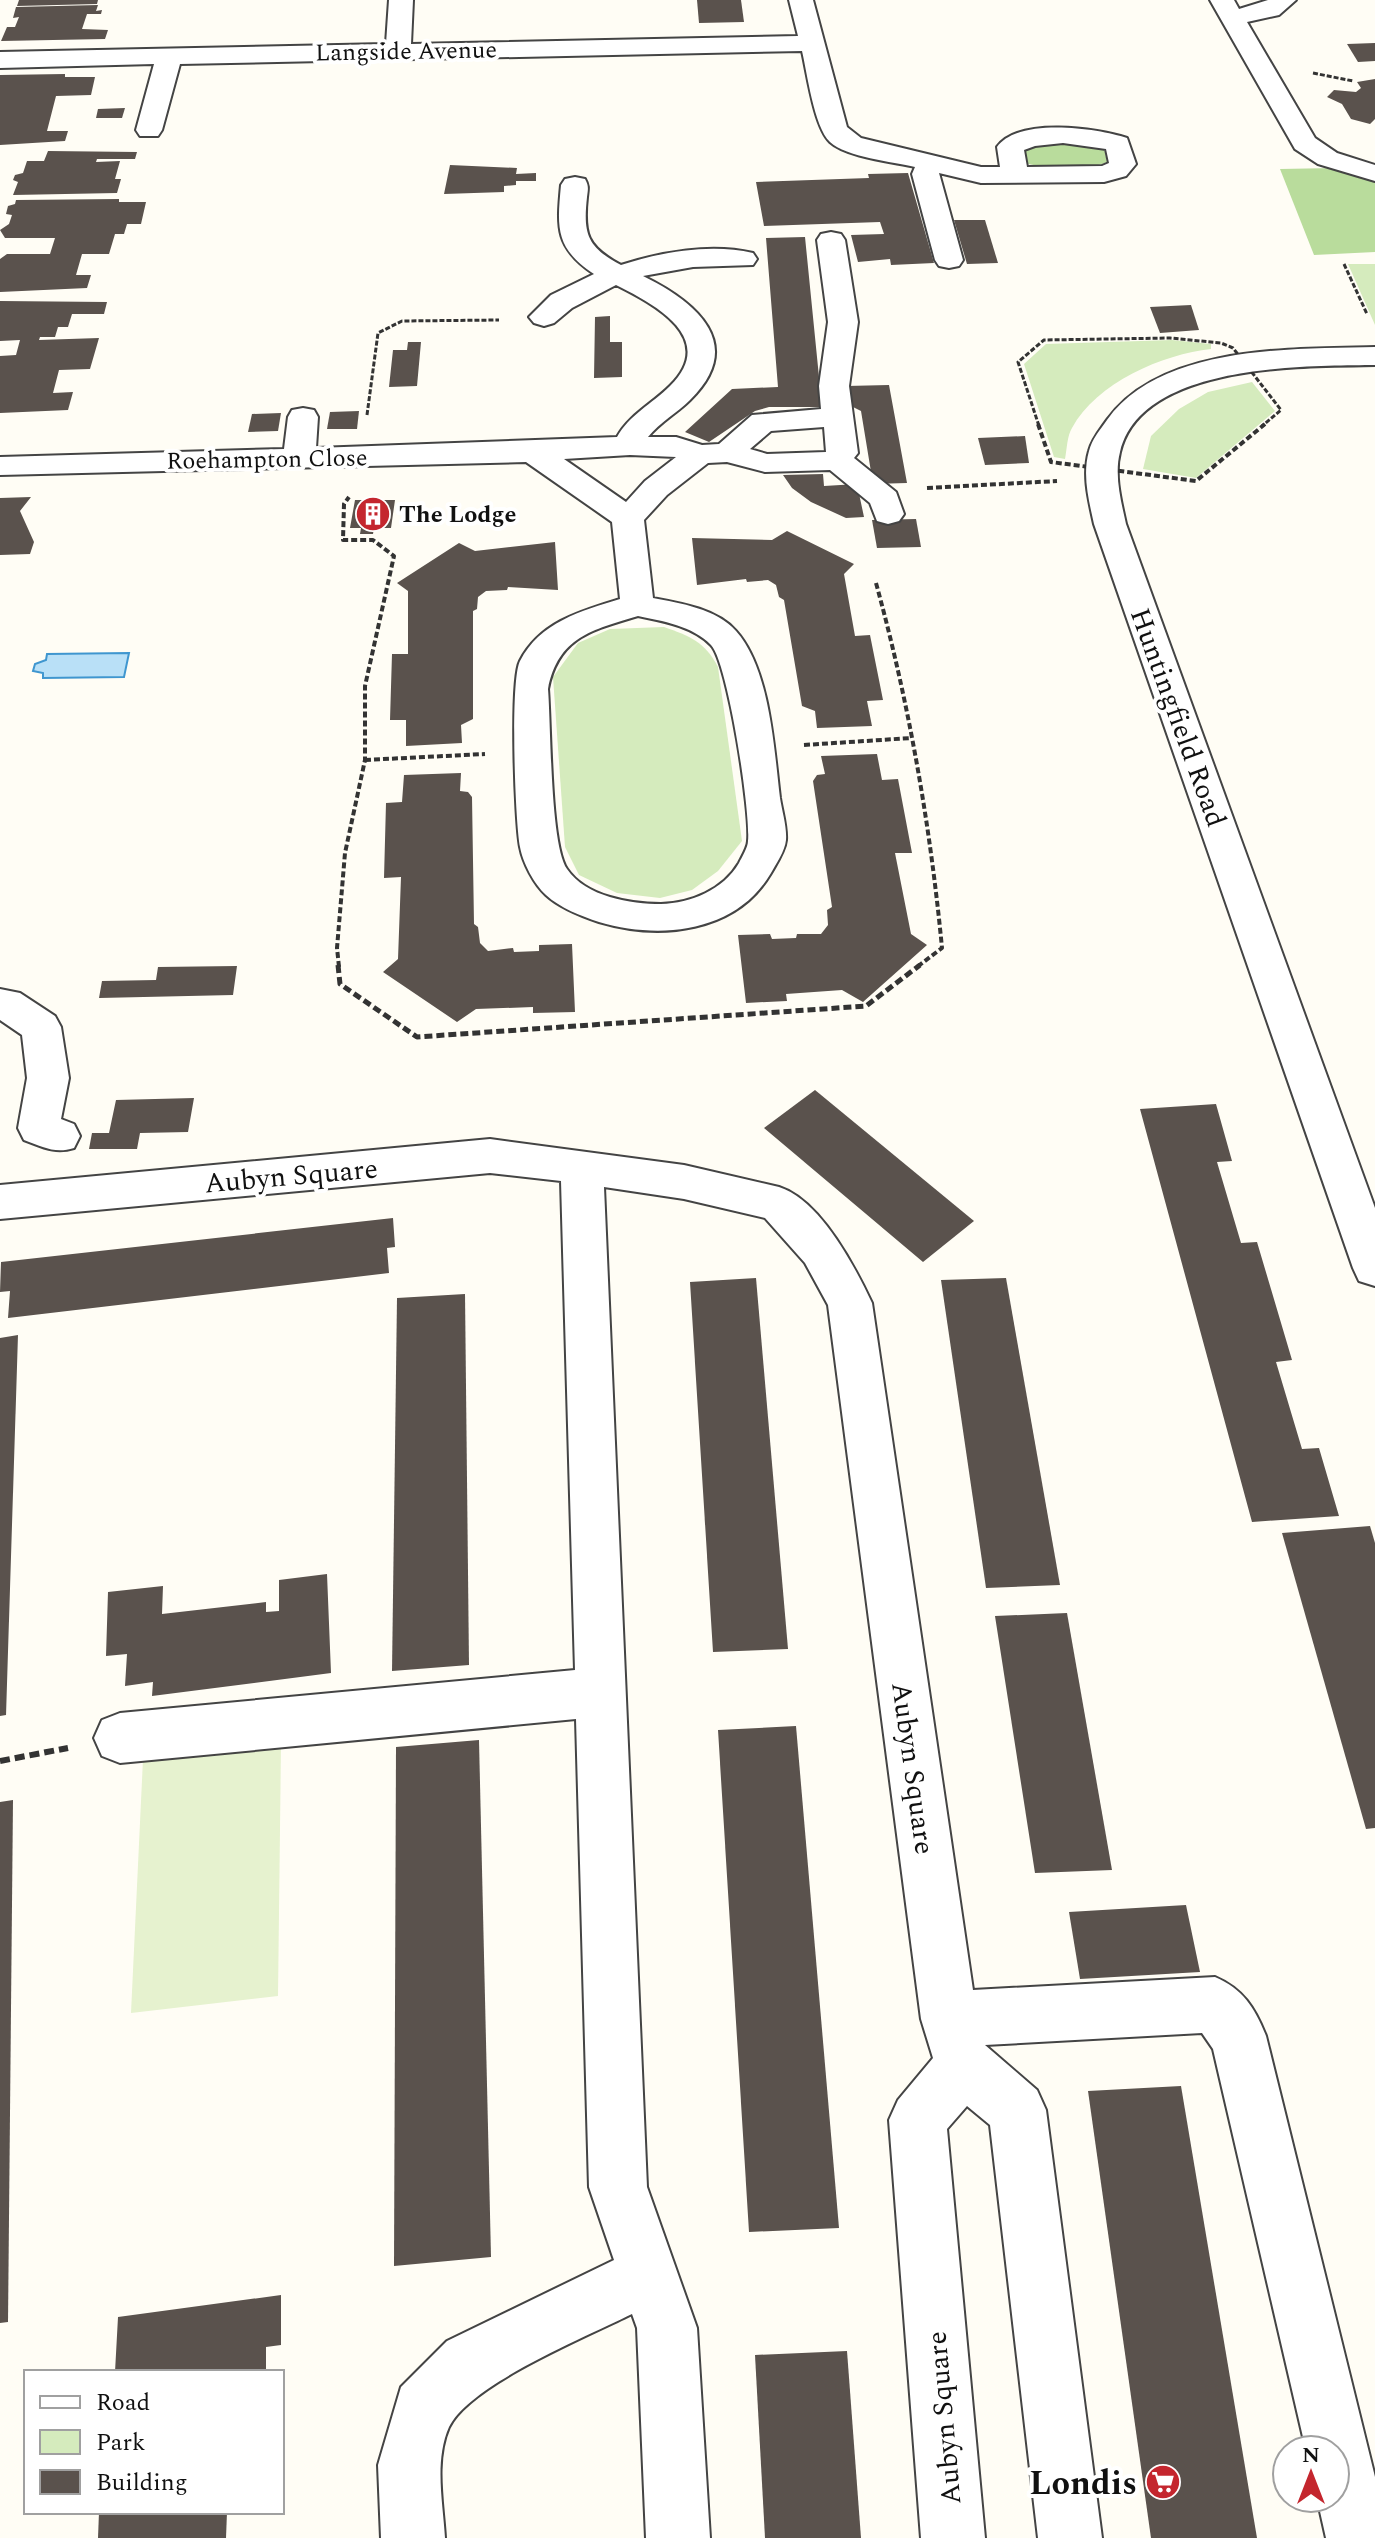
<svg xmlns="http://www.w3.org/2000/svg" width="1375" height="2538" viewBox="0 0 1375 2538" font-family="Spectral,serif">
  <rect width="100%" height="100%" fill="#fffdf5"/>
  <g fill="#d5ebbd">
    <polygon points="1348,264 1375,264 1375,325"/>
    <path d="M1172 340 1211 344V349C1163 354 1096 383 1072 428 1067 436 1067 449 1065 459L1054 457 1024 364 1046 344Z"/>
    <polygon points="1252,382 1275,411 1196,478 1143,469 1151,436 1179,409 1208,392"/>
    <path d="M664 627C690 636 705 642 718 667L742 841 718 871 692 890 660 898 617 893 579 875 565 847 553 677 578 643 610 629Z"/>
  </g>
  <g fill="#b9dc9c">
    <path d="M1041 142H1079L1104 148 1107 162C1082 172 1051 169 1024 163L1021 150Z"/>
    <polygon points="1334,168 1375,182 1375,252 1314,255 1280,169"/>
  </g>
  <polygon fill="#e6f2cf" points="281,1745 278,1996 131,2013 143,1759"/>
  <polygon fill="#b9e0f7" stroke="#3f96cf" stroke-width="2" points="129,653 124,677 43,678 43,673 33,671 35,664 46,660 47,654"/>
  <g fill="#5a524d">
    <polygon points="19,0 98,0 97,4 17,6"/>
    <polygon points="697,0 741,0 744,22 699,23"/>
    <polygon points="98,5 96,11 102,10 101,14 87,14 82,29 108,30 105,39 1,41 7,27 15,27 19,17 13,18 16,7"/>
    <polygon points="1375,43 1375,61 1358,62 1347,44"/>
    <polygon points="65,74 65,77 95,77 91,95 56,96 47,131 68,131 65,141 0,145 0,75"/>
    <polygon points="1375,79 1375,119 1370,124 1351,119 1342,104 1327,97 1334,90 1356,92 1361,88 1357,82"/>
    <polygon points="125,108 122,118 96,118 98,109"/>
    <polygon points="48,151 137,152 135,159 97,159 96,162 120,161 115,179 121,179 117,193 13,195 18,182 13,180 15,175 23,173 27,161 44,161"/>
    <polygon points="450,165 517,168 516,174 536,173 536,181 516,181 516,185 504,186 504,192 444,194"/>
    <polygon points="908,173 934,263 891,265 890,259 858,262 851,235 884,234 880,222 764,226 756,182 869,178 868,174"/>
    <polygon points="119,199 119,202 146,202 141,224 127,224 124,234 115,234 109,254 82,254 76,275 91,275 87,288 0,292 0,259 7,254 50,254 55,238 5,238 0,230 9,224 12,215 6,214 8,206 15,204 16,200"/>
    <polygon points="954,220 985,220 998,263 967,264"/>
    <polygon points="805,237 822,407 769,407 755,411 709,442 685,432 732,389 778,387 766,238"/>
    <polygon points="0,301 107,302 104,314 72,314 68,327 58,327 55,337 40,337 39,340 99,338 90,369 59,370 53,393 73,392 68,410 0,413 0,356 16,355 20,340 0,341"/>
    <polygon points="1191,305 1199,330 1160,333 1150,307"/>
    <polygon points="610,316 610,342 622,342 622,377 594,378 595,317"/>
    <polygon points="408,342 421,342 417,386 389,387 393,350 407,350"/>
    <polygon points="889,385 907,483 873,484 861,411 847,404 846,386"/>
    <polygon points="359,411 357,429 327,429 330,412"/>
    <polygon points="281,413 278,431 248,432 252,414"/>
    <polygon points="1025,436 1029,463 985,465 978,438"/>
    <polygon points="823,474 824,486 857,484 864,517 846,518 811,502 792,488 783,475"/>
    <polygon points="31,497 20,511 34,542 30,554 0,555 0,498"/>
    <polygon points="355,500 395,500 391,528 374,528 373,534 360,534 361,528 350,528"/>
    <polygon points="916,519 921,547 877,548 872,520"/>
    <polygon points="787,531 854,564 844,574 855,636 870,635 883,700 867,701 872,726 817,728 815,711 802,706 784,600 779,597 776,585 768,580 747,582 746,579 697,585 692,538 772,540"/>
    <polygon points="555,542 558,590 508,587 507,590 486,591 478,597 477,609 473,611 473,719 461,725 462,743 406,746 406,720 390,720 392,654 408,654 408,591 397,583 459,543 475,551"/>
    <polygon points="877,754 882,780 898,779 912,853 895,853 911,934 927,945 863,1002 842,990 786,994 787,1001 746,1003 738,935 770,934 772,939 796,938 797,934 821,934 828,925 827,910 832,907 813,781 817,775 825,774 821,756"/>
    <polygon points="461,773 460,791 468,792 472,797 474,924 478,927 480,943 488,951 513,948 514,952 539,951 539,945 572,944 575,1012 533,1013 533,1007 476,1009 457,1022 383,972 398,959 401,877 384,878 386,803 402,802 404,775"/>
    <polygon points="237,966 233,995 99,998 102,981 156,980 158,967"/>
    <polygon points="815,1090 974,1221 923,1262 764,1128"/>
    <polygon points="194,1098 188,1132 140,1133 137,1149 89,1149 92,1133 109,1133 116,1100"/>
    <polygon points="1216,1104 1232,1161 1217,1162 1241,1243 1257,1242 1292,1360 1276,1362 1302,1449 1319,1448 1339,1516 1252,1522 1140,1109"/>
    <polygon points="393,1218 395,1247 387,1248 389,1273 8,1318 10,1291 0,1292 1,1262"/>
    <polygon points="756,1278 788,1649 713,1652 690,1282"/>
    <polygon points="1006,1278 1060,1585 986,1588 941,1280"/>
    <polygon points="465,1294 469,1665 392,1671 397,1298"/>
    <polygon points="18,1335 6,1715 0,1716 0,1338"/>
    <polygon points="1370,1526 1375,1543 1375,1828 1366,1829 1282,1533"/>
    <polygon points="327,1574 331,1673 152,1696 153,1682 125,1686 127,1654 106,1656 108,1592 163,1586 162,1614 266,1602 266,1612 279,1611 279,1580"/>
    <polygon points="1067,1613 1112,1870 1035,1873 995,1616"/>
    <polygon points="796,1726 839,2228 749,2232 718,1730"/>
    <polygon points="479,1740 491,2257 394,2266 396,1747"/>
    <polygon points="13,1800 8,2322 0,2323 0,1802"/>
    <polygon points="1186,1905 1200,1972 1080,1979 1069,1912"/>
    <polygon points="1181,2086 1257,2538 1151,2538 1088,2091"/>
    <polygon points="281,2295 281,2345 266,2347 266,2372 115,2372 118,2317"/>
    <polygon points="847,2351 861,2538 765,2538 755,2355"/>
    <polygon points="99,2512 227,2512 226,2538 98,2538"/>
  </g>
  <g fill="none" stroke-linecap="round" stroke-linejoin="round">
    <g stroke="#444" stroke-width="4">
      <g id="minor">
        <path d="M389 0H413L411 44 798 36 789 0H813L847 127 861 138 981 167H1000L997 147C1018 117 1097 128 1127 138L1136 164 1126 176 1104 182 981 183 939 173 963 260 959 266 949 268 939 266 935 260 912 174 915 167C893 162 846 157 830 142 814 127 807 72 802 51L180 64 162 130 158 136H140L136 130 154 64 0 68V52L386 44ZM1063 143 1106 149 1109 163 1102 166 1027 167 1024 150 1035 146Z"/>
        <polygon points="1210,0 1234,0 1239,9 1268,0 1296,0 1279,15 1247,22 1315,138 1337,153 1375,165 1375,181 1318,164 1295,149"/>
        <path d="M575 177 585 179C589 186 588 189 587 197 583 234 587 247 621 265 661 252 711 243 753 253L757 259 753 265 693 267 643 276C696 302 747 344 690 400 677 413 660 422 648 437H676L702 445 719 444 752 415 821 409 819 386 828 322 817 240 821 234 831 232 841 234 845 240 858 322 849 386 858 453 854 458 896 492 904 514 899 521 888 524 877 521 870 503 830 470 765 472 727 462 708 463 667 495 644 520 653 598C680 603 717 609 736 631 770 669 774 749 780 798 782 811 787 827 786 840 785 851 776 864 771 873 736 933 660 940 599 922 581 916 560 908 546 895 534 884 523 863 520 847 515 821 510 680 520 661 540 622 581 611 620 599L612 522 526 462 0 475V457L284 449 288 417 292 410 303 408 314 410 318 417 316 448 617 437C629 415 652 404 670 386 719 338 654 304 616 285L572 308 554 323 544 326 534 323 529 317 551 295 594 274C555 248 557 228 561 185L565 179ZM824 427 826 452 767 454 750 449 771 431ZM630 455 676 457 645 481 626 502 564 459ZM638 616C662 621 693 626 711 645 728 662 751 814 748 841 748 847 742 857 739 863 723 890 691 903 661 904 631 904 586 897 567 869 550 845 551 725 548 689 558 637 592 630 638 616Z"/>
        <path d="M1375 347V365C1306 366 1141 363 1120 452 1114 475 1121 501 1126 524L1375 1208V1286L1359 1281 1353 1268 1094 524C1089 501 1082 475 1089 451 1092 439 1100 430 1107 420 1160 345 1292 349 1375 347Z"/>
        <path d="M0 989 20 993 55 1016 61 1027 69 1078 61 1119 74 1124 80 1136 74 1148C55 1154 43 1147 24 1140L18 1128 27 1078 22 1035 0 1020Z"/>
        <path d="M490 1139 684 1165 779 1187C820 1200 854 1265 872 1303L973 1990 1215 1977C1243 1989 1255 2008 1266 2036L1375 2477V2538H1326L1317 2498H1335V2450H1306L1213 2049 1202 2033 985 2045 1037 2090 1046 2110 1102 2538H1038L990 2125 967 2106 947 2129 985 2538H921L889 2120 898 2100 933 2058 921 2019 828 1305 805 1263 765 1218 684 1199 604 1187 647 2187 697 2328 710 2538H646L637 2328 632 2314C588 2336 470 2384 449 2427 434 2461 443 2503 445 2538H381L378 2465 401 2387 447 2341 614 2260 589 2187 576 1719 120 1763 102 1756 94 1738 102 1720 120 1713 575 1670 561 1181 490 1173 0 1219V1185Z"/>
      </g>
    </g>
    <g stroke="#333" stroke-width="3" stroke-dasharray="5 2" stroke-linecap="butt">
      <polyline points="1313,73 1353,81"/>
      <polyline points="1344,264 1367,314"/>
      <polyline points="367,415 378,333 402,321 499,320"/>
      <polyline points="1039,426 1018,362 1044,340 1170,338 1221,343 1233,348 1281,410 1262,426"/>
    </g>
    <g stroke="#333" stroke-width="4" stroke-dasharray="6 3" stroke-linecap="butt">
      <polyline points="1038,424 1051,462 1196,481 1265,424"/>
      <polyline points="927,488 1057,481"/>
      <path d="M876 583C909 703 930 824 942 948L917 967"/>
      <polyline points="804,745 911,738"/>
      <polyline points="365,760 485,754"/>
      <polyline points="339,967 337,948 345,853 365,760 365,686 394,556 373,540 343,540 344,504 349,497"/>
    </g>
    <polyline stroke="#333" stroke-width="5" stroke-dasharray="8 4" stroke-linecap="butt" points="338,965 340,984 417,1037 866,1006 920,965"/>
    <polyline stroke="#333" stroke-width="6" stroke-dasharray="10 5" stroke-linecap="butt" points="0,1761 68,1748"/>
    <use href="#minor" fill="#fff" fill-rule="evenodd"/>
  </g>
  <defs>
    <g id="building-disc" transform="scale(1.8)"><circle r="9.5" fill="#c4262e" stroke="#fff"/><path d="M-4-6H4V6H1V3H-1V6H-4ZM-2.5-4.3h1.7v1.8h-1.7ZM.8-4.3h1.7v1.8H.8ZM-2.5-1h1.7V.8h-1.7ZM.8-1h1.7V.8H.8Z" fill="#fff"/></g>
    <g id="supermarket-disc" transform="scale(1.8)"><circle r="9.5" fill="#c4262e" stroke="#fff"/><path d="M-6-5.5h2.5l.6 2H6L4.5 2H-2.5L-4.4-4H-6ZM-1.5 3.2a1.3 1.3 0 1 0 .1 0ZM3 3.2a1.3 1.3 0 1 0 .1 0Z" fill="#fff"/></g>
  </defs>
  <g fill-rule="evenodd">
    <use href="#building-disc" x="373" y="514"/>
    <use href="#supermarket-disc" x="1163" y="2482"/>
  </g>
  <g text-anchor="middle" stroke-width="8" stroke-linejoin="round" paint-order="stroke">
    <g font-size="24" fill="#111" stroke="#fff">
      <text transform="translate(406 51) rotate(-1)" y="8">Langside Avenue</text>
      <text transform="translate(267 459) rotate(-1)" y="8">Roehampton Close</text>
    </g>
    <g font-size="24" font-weight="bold" fill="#111" stroke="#fff" text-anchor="start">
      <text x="399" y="522">The Lodge</text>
    </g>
    <g font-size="28" fill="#111" stroke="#fff">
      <text transform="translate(1179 717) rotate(70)" y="10">Huntingfield Road</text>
      <text transform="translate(291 1175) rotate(-5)" y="10">Aubyn Square</text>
      <text transform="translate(914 1768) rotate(82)" y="10">Aubyn Square</text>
      <text transform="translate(943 2418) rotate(-95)" y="10">Aubyn Square</text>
    </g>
    <g font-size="34" font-weight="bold" fill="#111" stroke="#fff" text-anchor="end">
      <text x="1137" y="2494">Londis</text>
    </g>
  </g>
  <rect x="24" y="2370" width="260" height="144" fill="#ffffff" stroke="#a0a0a0" stroke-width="2"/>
  <rect x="40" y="2396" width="40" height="12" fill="#ffffff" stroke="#a0a0a0" stroke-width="2"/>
  <text x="96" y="2410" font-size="24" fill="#111111">Road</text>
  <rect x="40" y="2430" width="40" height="24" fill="#d5ebbd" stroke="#a0a0a0" stroke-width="2"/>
  <text x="96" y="2450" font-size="24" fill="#111111">Park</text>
  <rect x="40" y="2470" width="40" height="24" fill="#5a524d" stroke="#a0a0a0" stroke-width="2"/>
  <text x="96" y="2490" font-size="24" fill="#111111">Building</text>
  <g transform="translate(1311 2474)"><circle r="38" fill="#ffffff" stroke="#a0a0a0" stroke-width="2"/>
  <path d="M0-6L14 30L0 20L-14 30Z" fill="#c4262e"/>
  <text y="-12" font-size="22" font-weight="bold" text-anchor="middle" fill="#111111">N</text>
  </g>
</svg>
